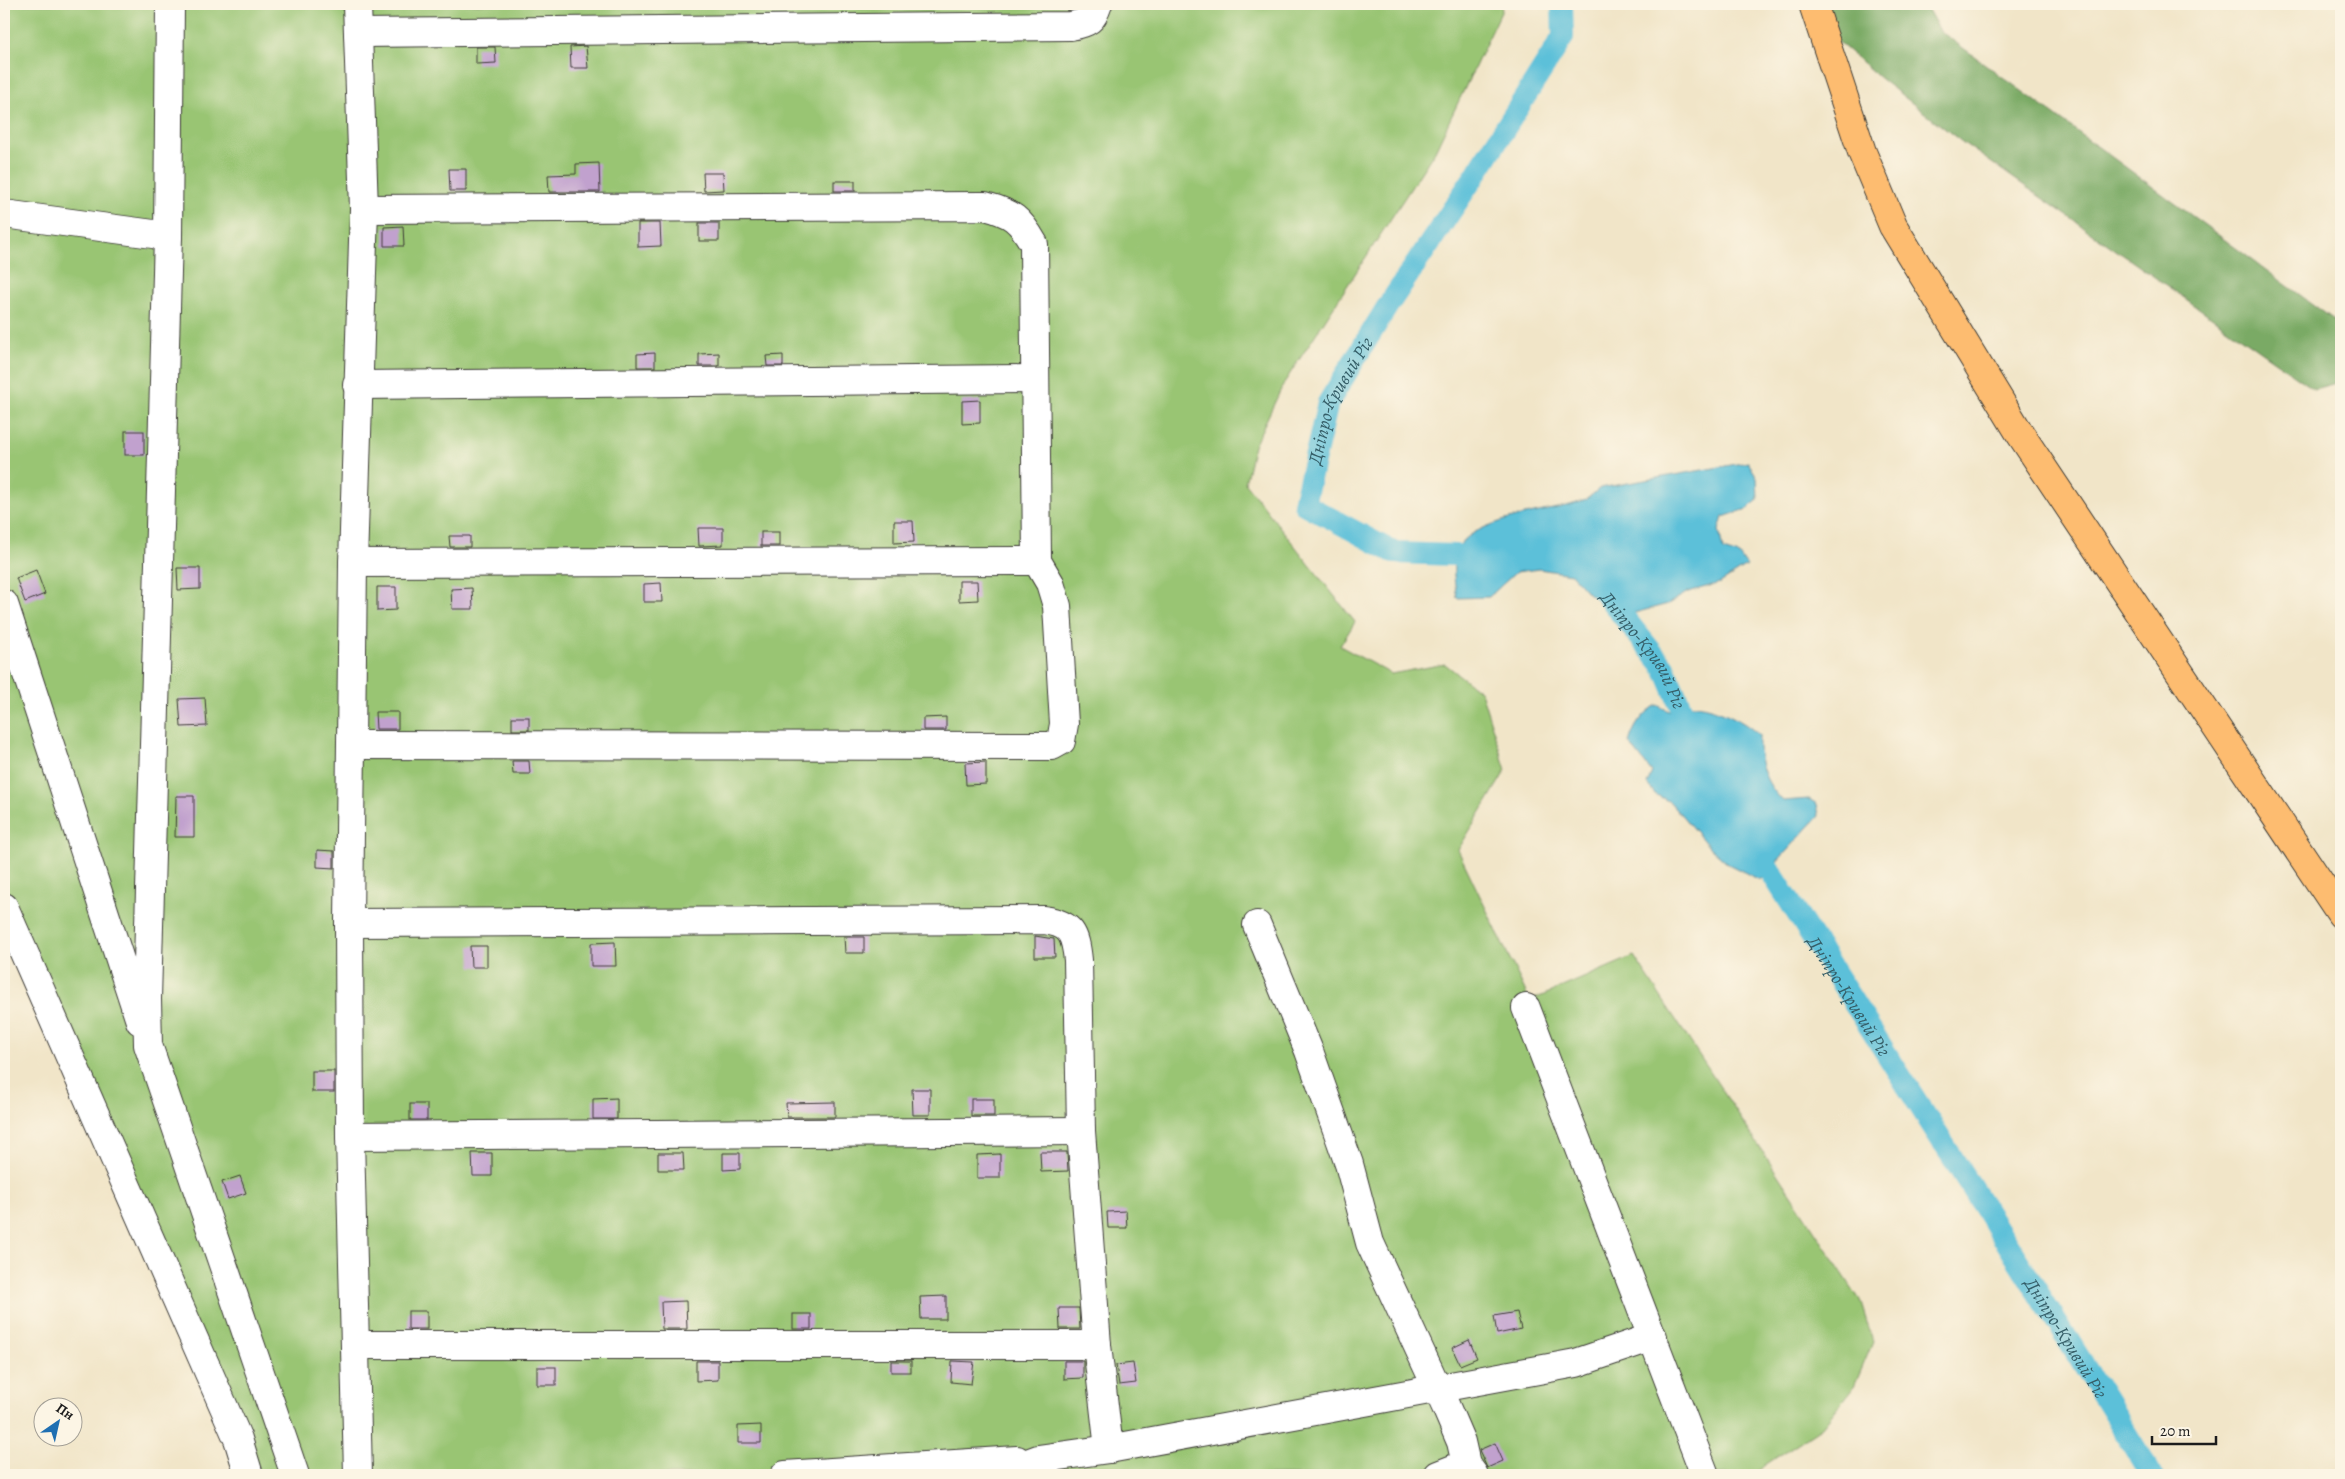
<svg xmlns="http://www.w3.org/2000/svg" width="2345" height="1479" viewBox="0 0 2345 1479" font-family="Alegreya,serif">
  <rect width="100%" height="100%" fill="#fcf5e5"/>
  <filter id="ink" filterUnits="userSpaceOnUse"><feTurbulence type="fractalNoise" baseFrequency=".02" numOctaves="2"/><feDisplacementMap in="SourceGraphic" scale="10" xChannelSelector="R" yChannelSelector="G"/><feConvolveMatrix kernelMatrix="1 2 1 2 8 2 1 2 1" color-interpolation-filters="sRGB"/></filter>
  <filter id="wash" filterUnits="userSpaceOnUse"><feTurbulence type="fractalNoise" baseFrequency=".0096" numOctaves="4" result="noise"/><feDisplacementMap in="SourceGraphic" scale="20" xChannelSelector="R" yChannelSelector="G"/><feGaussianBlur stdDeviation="1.12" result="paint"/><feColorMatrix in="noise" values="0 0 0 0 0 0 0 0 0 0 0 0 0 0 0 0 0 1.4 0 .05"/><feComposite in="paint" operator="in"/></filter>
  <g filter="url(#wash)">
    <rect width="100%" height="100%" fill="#f1e5c8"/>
    <polygon fill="#99c573" stroke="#5a7048" points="4,4 1501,4 1502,10 1435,151 1284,383 1254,446 1245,483 1355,622 1340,646 1391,674 1445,664 1481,692 1506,770 1458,850 1530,1001 1634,956 1860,1300 1873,1342 1854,1387 1822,1427 1750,1475 249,1475 4,911"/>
    <polygon fill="#7aaa65" stroke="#4b6340" points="1813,4 1927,4 1927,8 1940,31 2341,325 2340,382 2314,389 1962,142 1881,79 1818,24"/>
    <g fill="#5bc0d9" stroke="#3c6e7a">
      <path d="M1748 462 1757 477 1758 500 1747 509 1723 517 1719 530 1723 550 1739 555 1747 566 1720 583 1688 592 1668 604 1634 613 1617 608 1590 595 1571 574 1539 569 1516 572 1489 597 1457 598C1455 585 1452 569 1455 556 1462 517 1557 513 1585 500 1590 497 1595 492 1600 488Z"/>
      <path d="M1657 705 1669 711C1677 708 1686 704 1696 705 1718 708 1743 720 1759 735 1758 762 1764 782 1783 801L1809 799 1817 804 1819 816 1760 880 1728 864 1710 848 1670 802 1655 794 1647 784 1652 772 1629 743C1633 727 1643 713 1657 705Z"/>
    </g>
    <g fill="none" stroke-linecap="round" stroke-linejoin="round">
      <g stroke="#5bc0d9" stroke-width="22">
        <path id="s1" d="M1486 556 1395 553 1304 504 1328 403 1387 307 1478 171 1563 37 1562 4"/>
        <path id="s2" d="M1598 585 1664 667 1692 734"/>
        <path id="s3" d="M1753 844 2069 1341 2152 1475"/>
      </g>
    </g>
    <g id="blocks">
      <g fill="#c1a1ce">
        <polygon points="586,46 588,68 571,68 570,47"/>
        <polygon points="476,47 495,47 496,63 476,64"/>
        <polygon points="599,163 600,192 549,192 548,175 576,174 576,164"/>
        <polygon points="449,169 466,169 466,191 450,191"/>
        <polygon points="703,173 723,173 724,190 704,191"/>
        <rect x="834" y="181" width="21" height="10"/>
        <polygon points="638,223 660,223 661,246 638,247"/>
        <rect x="699" y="223" width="20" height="18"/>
        <polygon points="403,226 404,246 384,246 384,227"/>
        <polygon points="655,353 655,367 637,367 637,354"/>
        <polygon points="719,353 719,366 699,366 699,354"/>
        <polygon points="783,355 783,366 767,366 766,356"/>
        <polygon points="980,400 980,423 962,424 962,401"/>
        <rect x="125" y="431" width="19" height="24"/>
        <polygon points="894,521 913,521 914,542 894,543"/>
        <polygon points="698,528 723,528 723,545 699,546"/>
        <rect x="761" y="532" width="18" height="14"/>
        <polygon points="449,536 470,536 470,547 450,547"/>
        <polygon points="177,568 200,568 200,589 178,590"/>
        <polygon points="36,570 45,594 25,602 16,578"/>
        <polygon points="959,581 977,581 978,600 959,601"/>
        <polygon points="661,583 662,602 644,602 644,584"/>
        <polygon points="377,587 396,587 396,610 377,611"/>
        <polygon points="472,588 473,609 452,609 451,589"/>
        <polygon points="205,698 207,726 181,727 179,699"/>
        <polygon points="375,712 398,712 398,729 376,729"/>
        <rect x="512" y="717" width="17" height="13"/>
        <polygon points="946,717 946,730 923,730 923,718"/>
        <polygon points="512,761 529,761 530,774 513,774"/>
        <polygon points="986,762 986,784 966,785 965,763"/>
        <polygon points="176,796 194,796 194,837 175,837"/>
        <polygon points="317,850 334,851 334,868 317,867"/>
        <polygon points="1035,936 1054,939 1055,957 1035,957"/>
        <polygon points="844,937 864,937 864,953 845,953"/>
        <polygon points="615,942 616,966 591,966 591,943"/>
        <polygon points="470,946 487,946 487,967 471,967"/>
        <rect x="312" y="1071" width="22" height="21"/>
        <polygon points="912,1089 930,1089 930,1115 913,1115"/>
        <polygon points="617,1098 617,1119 593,1119 593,1099"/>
        <rect x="971" y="1099" width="23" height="17"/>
        <polygon points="835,1102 835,1117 787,1117 786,1103"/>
        <rect x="410" y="1104" width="17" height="16"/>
        <polygon points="1040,1152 1067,1152 1068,1171 1041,1172"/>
        <polygon points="472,1153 492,1153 492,1176 473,1176"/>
        <polygon points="658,1153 683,1153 684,1170 658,1170"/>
        <polygon points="723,1153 740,1153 740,1169 723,1170"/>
        <polygon points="1000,1154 1000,1178 977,1178 977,1155"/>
        <polygon points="240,1176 246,1193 228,1199 222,1182"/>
        <polygon points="1126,1211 1127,1228 1108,1228 1107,1212"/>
        <polygon points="946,1296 946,1319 921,1319 920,1297"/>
        <polygon points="686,1301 687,1329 662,1329 661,1302"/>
        <polygon points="1059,1308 1079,1308 1080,1329 1060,1329"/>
        <rect x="408" y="1311" width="19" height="18"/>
        <polygon points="1517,1312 1521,1329 1497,1334 1494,1316"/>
        <rect x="793" y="1314" width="18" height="15"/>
        <polygon points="1469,1340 1477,1358 1460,1365 1452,1348"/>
        <polygon points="696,1361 718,1361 718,1380 696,1381"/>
        <rect x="891" y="1361" width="20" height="11"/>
        <polygon points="952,1361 974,1362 971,1384 951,1382"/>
        <polygon points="1064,1361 1083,1361 1083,1378 1064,1379"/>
        <polygon points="1133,1363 1136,1383 1119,1385 1116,1365"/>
        <rect x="537" y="1367" width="19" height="18"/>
        <polygon points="761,1425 761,1443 738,1443 738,1426"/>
        <polygon points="1495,1443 1503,1461 1487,1468 1479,1450"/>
      </g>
    </g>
  </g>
  <g filter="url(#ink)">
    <use href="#blocks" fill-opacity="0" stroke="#3c3a36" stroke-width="1"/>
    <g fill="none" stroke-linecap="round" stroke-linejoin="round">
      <g stroke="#3c3a36" stroke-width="30">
        <g id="minor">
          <polyline points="170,4 168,236 147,999 148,1045 295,1475"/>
          <polyline points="357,4 364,209 353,563 349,923 350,1136 358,1475"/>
          <path d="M358 33 1071 26C1088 22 1092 22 1098 4"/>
          <polyline points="4,214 168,236"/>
          <polyline points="357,385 1035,379"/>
          <polyline points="353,563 1037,561"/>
          <polyline points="4,604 140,1021"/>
          <path d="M351 745 1043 746H1052L1061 741 1064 724 1057 606 1050 583 1037 561 1034 244C1020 219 1012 213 985 206L364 209"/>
          <polyline points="4,907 238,1439 249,1475"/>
          <path d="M349 923 1044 920C1072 924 1075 934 1078 960L1081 1131 1097 1345 1109 1449"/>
          <polyline points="1257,925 1309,1051 1349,1164 1370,1243 1446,1407 1461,1442 1466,1464 1474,1475"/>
          <polyline points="1526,1008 1705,1475"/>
          <polyline points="350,1136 1081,1131"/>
          <polyline points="355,1345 1097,1345"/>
          <polyline points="785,1475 1017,1460"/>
          <polyline points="995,1475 1038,1459 1109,1449 1576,1363 1653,1337"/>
          <polyline points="1438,1475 1466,1464"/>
        </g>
      </g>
      <g stroke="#3c3a36" stroke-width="30">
        <polyline id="major" points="1813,4 1862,152 1893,226 2019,432 2341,914"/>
      </g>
      <use href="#minor" stroke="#fff" stroke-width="28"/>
      <use href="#major" stroke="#fdbc6f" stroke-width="28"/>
    </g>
  </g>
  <g text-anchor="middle" stroke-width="4.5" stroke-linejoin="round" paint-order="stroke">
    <g font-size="19" font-style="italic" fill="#355e68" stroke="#fcf5e5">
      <text dy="7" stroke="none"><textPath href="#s1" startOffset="305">Дніпро-Кривий Ріг</textPath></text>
      <text dy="7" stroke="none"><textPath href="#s2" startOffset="80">Дніпро-Кривий Ріг</textPath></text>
      <text dy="7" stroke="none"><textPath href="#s3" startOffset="180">Дніпро-Кривий Ріг</textPath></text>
      <text dy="7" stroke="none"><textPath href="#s3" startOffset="585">Дніпро-Кривий Ріг</textPath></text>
    </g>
  </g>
  <rect width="2345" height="1479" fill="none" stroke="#fcf5e5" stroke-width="20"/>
  <g transform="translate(58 1422) rotate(34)"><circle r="24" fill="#fcf5e5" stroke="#a29e95"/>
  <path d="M0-4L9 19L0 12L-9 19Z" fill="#1f6fb2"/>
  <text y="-8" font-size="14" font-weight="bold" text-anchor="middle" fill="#1c1c1c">Пн</text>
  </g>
  <path d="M2152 1436v8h64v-8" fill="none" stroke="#1c1c1c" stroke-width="2.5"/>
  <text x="2160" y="1436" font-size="15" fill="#1c1c1c" stroke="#fcf5e5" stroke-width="4" paint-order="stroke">20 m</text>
</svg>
